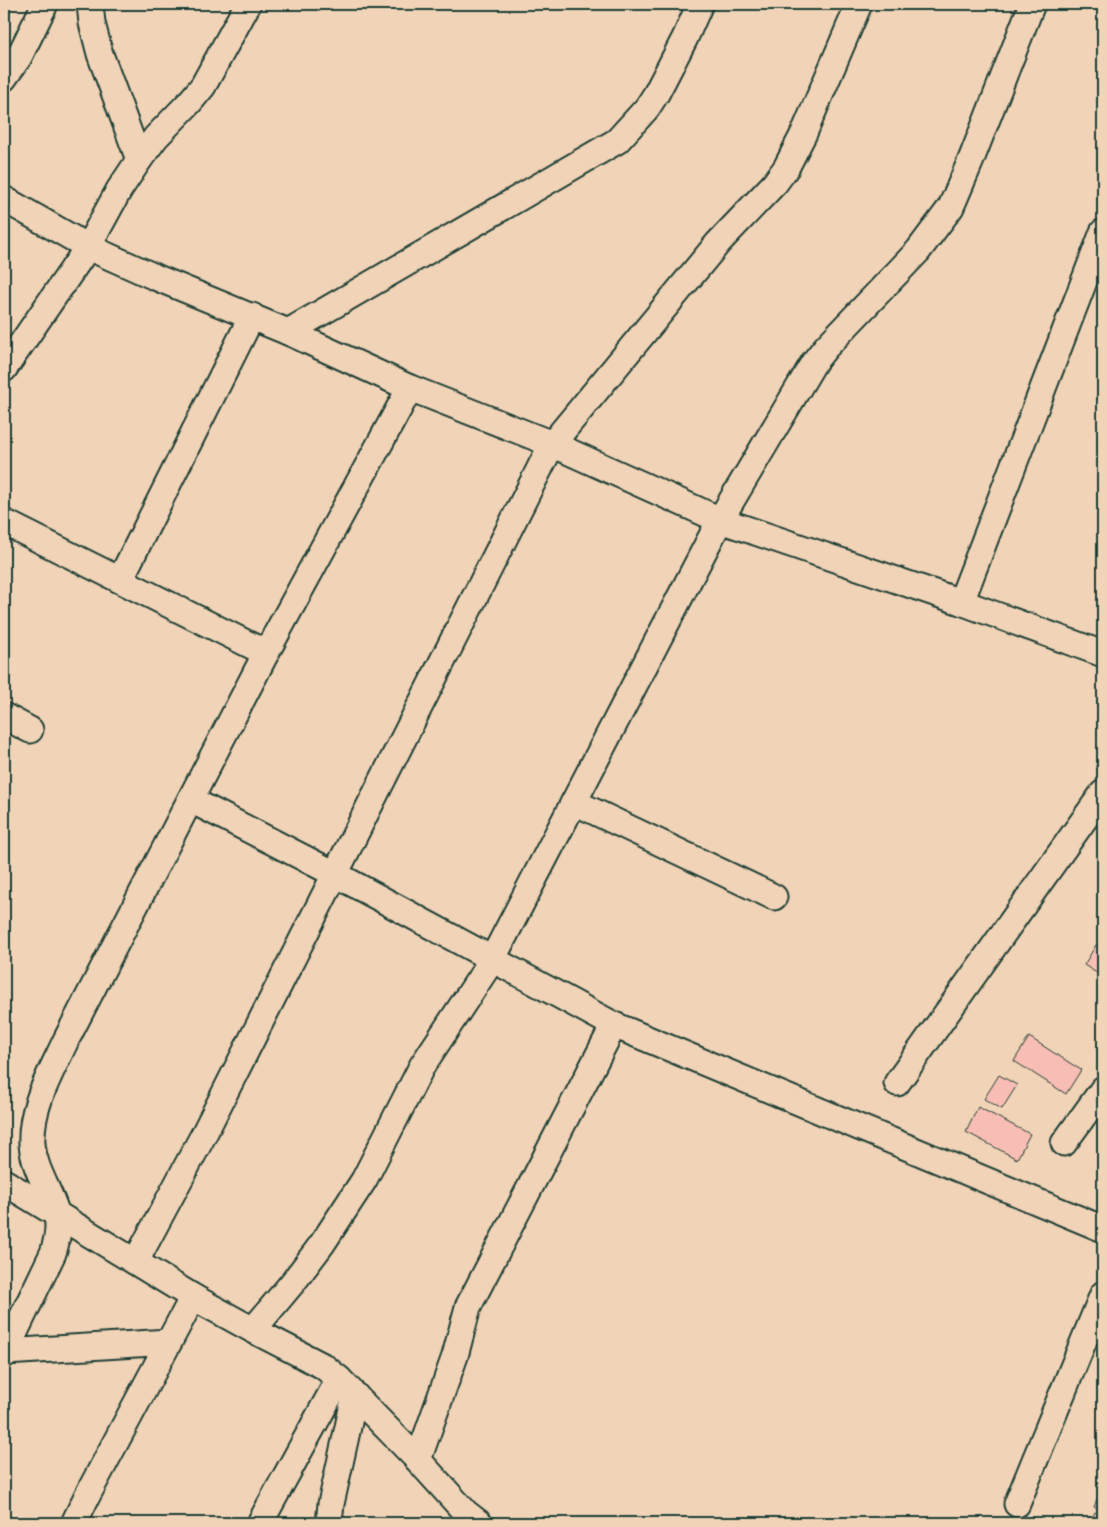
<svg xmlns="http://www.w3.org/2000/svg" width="1107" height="1527" viewBox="0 0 1107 1527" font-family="Pangolin,sans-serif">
  <rect width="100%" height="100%" fill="#f1d4b7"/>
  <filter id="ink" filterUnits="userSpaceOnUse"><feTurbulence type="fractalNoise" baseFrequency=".02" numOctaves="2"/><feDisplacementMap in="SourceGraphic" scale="10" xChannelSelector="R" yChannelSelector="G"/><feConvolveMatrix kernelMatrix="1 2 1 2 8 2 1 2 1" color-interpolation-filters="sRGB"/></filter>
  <g filter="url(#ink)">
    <g fill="#f8bdb4" stroke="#1f3d34">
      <polygon points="1096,945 1103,949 1103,977 1084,965"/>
      <polygon points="1029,1037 1081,1070 1066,1094 1014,1061"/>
      <polygon points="999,1075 1017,1085 1002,1109 984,1099"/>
      <polygon points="1103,1098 1103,1126 1093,1122"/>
      <polygon points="978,1107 1030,1134 1017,1159 966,1132"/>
      <polygon points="1103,1486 1103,1511 1094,1507"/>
      <polygon points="1095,1512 1103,1515 1103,1523 1090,1523"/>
    </g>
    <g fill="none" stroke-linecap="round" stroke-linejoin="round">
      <g stroke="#1f3d34" stroke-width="29">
        <g id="street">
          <polyline points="90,4 92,23 100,54 139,160"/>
          <polyline points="4,78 19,57 45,4"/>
          <polyline points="4,199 88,247 155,277 288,332 410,388 552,444 720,520 961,602 1103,654"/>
          <polyline points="288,332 617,141 647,108 656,94 685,38 700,4"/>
          <polyline points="4,369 88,247 119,190 139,160 156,137 189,103 203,86 248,4"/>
          <polyline points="4,522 266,653"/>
          <polyline points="120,580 252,316"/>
          <polyline points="961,602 1103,232"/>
          <polyline points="4,716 30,730"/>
          <polyline points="191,800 335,874 614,1025 1103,1229"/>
          <polyline points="574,802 774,897"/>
          <polyline points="897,1083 1103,793"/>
          <polyline points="1064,1143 1103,1089"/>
          <polyline points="4,1182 193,1297 253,1330 323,1366 339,1379 260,1523"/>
          <polyline points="136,1261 204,1134 552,444 718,243 775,183 786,168 804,133 859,4"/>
          <polyline points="253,1330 294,1281 322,1244 364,1180 422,1066 492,960 720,520 814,362 826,347 918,251 951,207 971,160 1032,4"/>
          <polyline points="5,1352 169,1342"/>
          <path d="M4 1355 53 1253C57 1241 60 1225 56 1212 49 1189 34 1169 32 1144 30 1106 51 1073 66 1040L266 653 410 388"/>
          <polyline points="339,1379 418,1460 466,1513 479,1523"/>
          <polyline points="418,1460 455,1356 468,1307 614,1025"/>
          <polyline points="1017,1504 1103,1294"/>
          <polyline points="74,1523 87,1496 193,1297"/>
          <polyline points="329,1523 331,1504 355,1395"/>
        </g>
      </g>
      <use href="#street" stroke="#f1d4b7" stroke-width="25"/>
    </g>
  </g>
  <rect width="1107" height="1527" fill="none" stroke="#f1d4b7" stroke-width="20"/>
  <rect x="10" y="10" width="1087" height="1507" fill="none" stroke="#1f3d34" stroke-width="2" filter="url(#ink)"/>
</svg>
